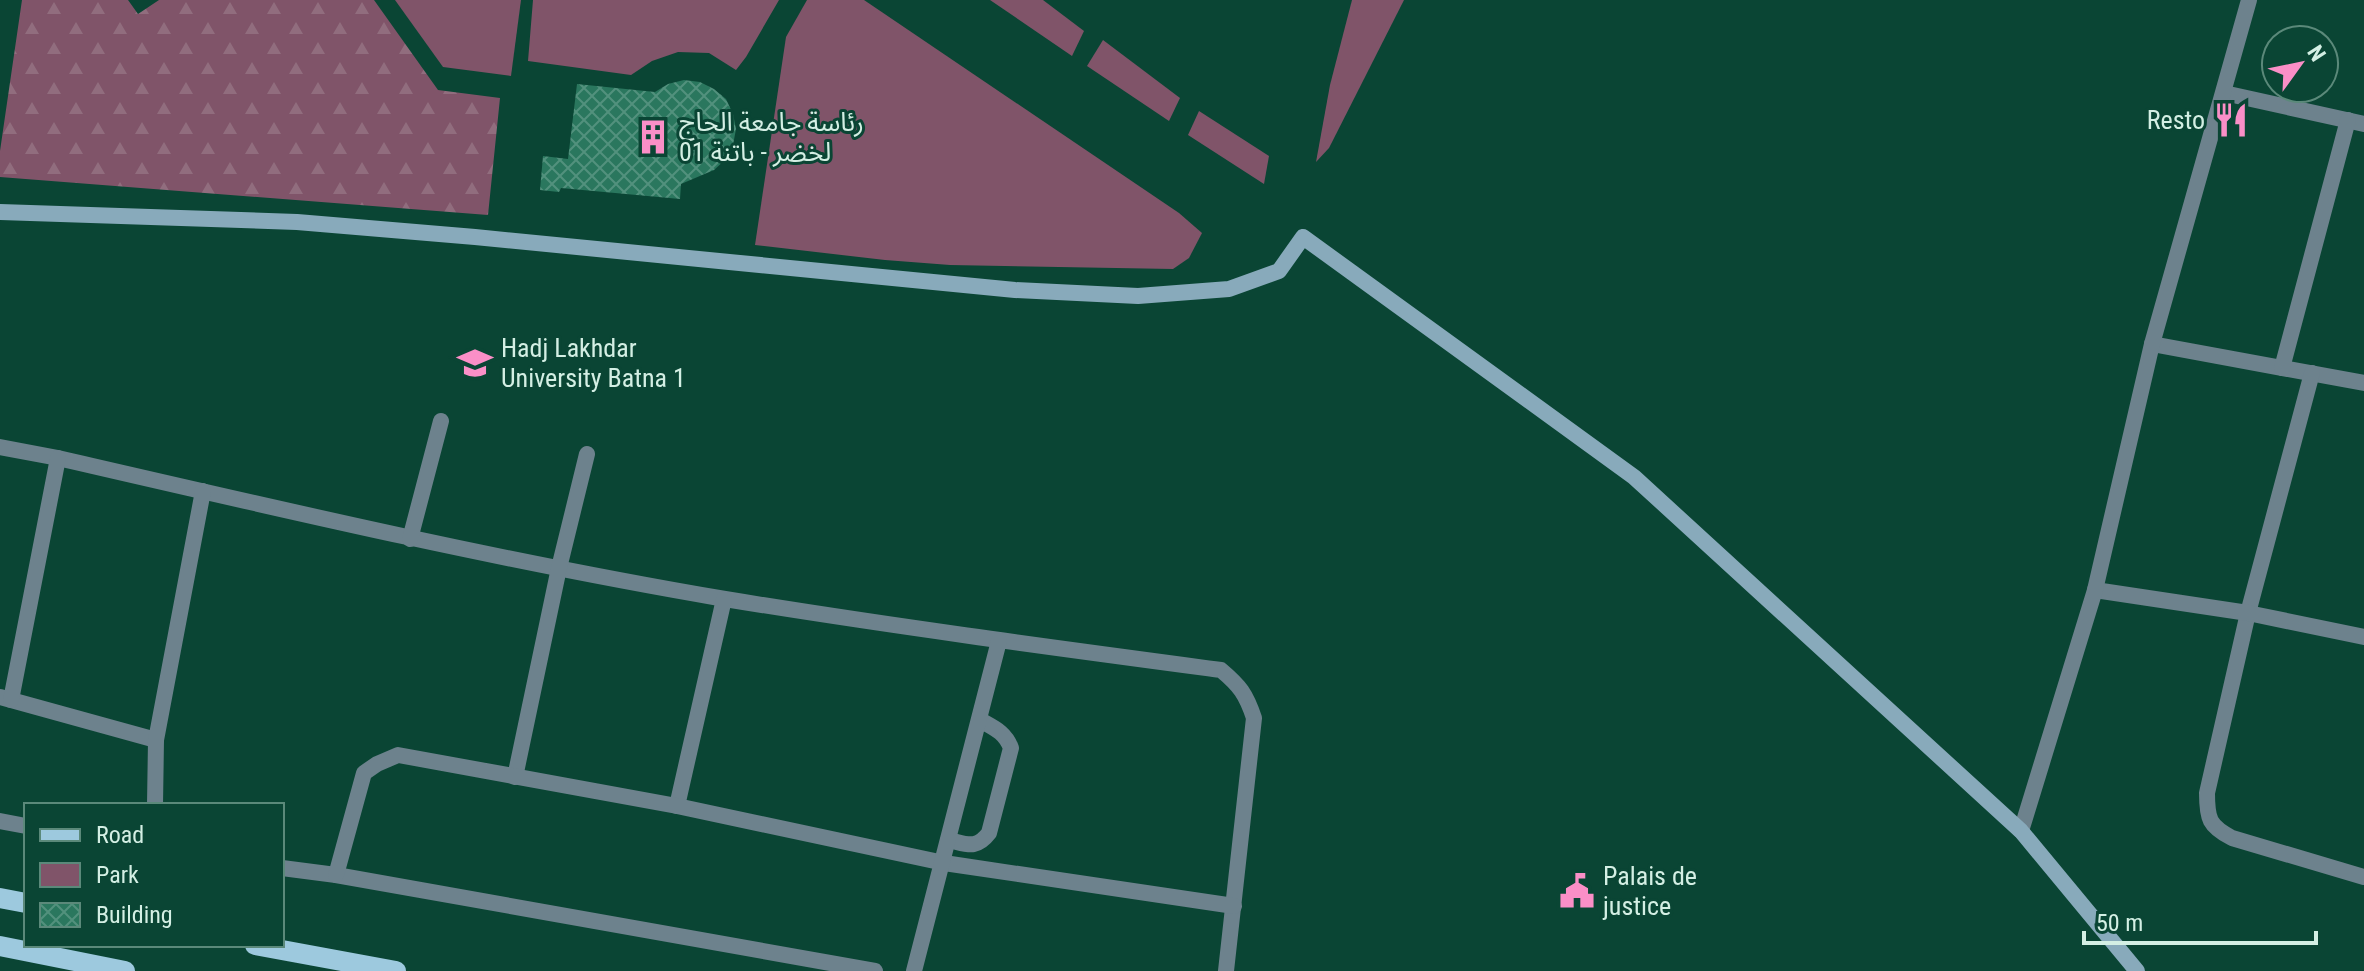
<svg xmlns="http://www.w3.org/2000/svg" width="2364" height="971" viewBox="0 0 2364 971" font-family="'Roboto Condensed','Noto Sans Arabic',sans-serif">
  <defs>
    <pattern id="forest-firs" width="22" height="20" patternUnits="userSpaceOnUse" patternTransform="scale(2)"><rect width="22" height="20" fill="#805469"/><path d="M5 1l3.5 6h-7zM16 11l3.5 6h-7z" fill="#916d7e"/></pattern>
    <pattern id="building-cross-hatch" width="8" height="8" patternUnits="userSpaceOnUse" patternTransform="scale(2)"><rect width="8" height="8" fill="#2a775e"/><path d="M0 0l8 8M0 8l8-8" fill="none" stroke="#52917d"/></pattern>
  </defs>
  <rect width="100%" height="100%" fill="#0a4534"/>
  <g fill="#805469">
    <polygon points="395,0 521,0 511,76 443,67"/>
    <polygon points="533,0 779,0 746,57 736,70 709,53 678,52 652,61 631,75 528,61"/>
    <polygon points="807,0 864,0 1179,213 1202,233 1189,258 1173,269 950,265 885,260 755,245 786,37"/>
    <polygon points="990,0 1043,0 1084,31 1072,56"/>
    <polygon points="1352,0 1404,0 1329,148 1316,162 1330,85"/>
    <polygon points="1103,40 1180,98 1169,121 1087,66"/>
    <polygon points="1199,111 1269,156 1264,184 1188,135"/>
  </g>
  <polygon fill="url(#forest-firs)" points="22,0 128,0 138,14 159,0 374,0 438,90 500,98 488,215 0,177 0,151"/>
  <polygon fill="url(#building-cross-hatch)" points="684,80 700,82 714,89 726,99 733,114 736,129 733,145 726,159 714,170 681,184 680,199 561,188 559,192 540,190 543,156 568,159 577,84 655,92 668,84"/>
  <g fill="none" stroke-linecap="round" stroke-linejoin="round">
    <g stroke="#6d828d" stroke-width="16">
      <polyline points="2224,93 2364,124"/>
      <polyline points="2152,344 2364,383"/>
      <polyline points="2282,368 2348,120"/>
      <path d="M2312 373 2248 613 2207 793C2207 819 2209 826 2232 838L2364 877"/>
      <path d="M0 447 58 458C279 509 501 561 725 599 890 626 1056 648 1221 670 1240 686 1246 694 1254 718L1226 971"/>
      <polyline points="410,539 441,421"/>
      <polyline points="2095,590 2248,613 2364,637"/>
      <polyline points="0,697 156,740"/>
      <polyline points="11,700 58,458"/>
      <polyline points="515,777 559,568 587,454"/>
      <polyline points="155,805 156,740 203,491"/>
      <polyline points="677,806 724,599"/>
      <polyline points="0,821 26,826"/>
      <polyline points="2021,831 2095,590 2152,344 2249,0"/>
      <path d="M949 840C967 844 976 850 989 833L1011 748C1005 732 994 728 980 720"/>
      <polyline points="282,868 336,875 875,971"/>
      <polyline points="336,875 364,773 377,764 398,755 677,806 944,863 1234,906"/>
      <polyline points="914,971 999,641"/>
    </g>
    <polyline stroke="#8ab" stroke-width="16" points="0,212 297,222 475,237 1015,290 1138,296 1229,289 1279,271 1303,237 1634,477 2021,831 2137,971"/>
    <g stroke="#9dc9de" stroke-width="20">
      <polyline points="0,898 26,903"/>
      <polyline points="255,945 396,971"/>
      <polyline points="0,946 125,971"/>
    </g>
  </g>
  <defs>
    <g id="restaurant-bare" transform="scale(2.76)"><path d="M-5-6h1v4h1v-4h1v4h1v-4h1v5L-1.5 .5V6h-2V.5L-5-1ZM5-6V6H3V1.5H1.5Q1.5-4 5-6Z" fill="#fa8fc7" stroke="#0a4534" stroke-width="2.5" paint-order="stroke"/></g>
    <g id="building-bare" transform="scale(2.76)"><path d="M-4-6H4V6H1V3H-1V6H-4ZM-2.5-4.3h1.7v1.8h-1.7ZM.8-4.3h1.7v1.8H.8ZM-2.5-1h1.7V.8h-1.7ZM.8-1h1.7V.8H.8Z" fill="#fa8fc7" stroke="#0a4534" stroke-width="2.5" paint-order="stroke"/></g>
    <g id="university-bare" transform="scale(2.76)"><path d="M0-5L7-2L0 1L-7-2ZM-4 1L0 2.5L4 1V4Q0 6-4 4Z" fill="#fa8fc7" stroke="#0a4534" stroke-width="2.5" paint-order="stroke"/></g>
    <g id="civic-bare" transform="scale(2.76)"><path d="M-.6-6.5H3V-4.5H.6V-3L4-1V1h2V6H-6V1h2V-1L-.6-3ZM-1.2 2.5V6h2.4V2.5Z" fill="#fa8fc7" stroke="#0a4534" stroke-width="2.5" paint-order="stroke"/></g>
  </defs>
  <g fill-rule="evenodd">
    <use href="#restaurant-bare" x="2231" y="120"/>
    <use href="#building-bare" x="653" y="137"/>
    <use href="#university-bare" x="475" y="363"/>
    <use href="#civic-bare" x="1577" y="891"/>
  </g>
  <g text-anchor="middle" stroke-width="6" stroke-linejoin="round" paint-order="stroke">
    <g font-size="26" fill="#d4efe4" stroke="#0a4534" text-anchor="start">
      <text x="2205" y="129" text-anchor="end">Resto</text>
      <text x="679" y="131">رئاسة جامعة الحاج<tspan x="679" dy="30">لخضر - باتنة 01</tspan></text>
      <text x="501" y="357">Hadj Lakhdar<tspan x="501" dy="30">University Batna 1</tspan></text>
      <text x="1603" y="885">Palais de<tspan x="1603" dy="30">justice</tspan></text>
    </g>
  </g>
  <rect x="24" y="803" width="260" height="144" fill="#0a4534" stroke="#5b897a" stroke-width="2"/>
  <rect x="40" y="829" width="40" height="12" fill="#9dc9de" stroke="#5b897a" stroke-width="2"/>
  <text x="96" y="843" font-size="24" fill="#d4efe4">Road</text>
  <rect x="40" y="863" width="40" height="24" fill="#805469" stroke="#5b897a" stroke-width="2"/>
  <text x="96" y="883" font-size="24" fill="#d4efe4">Park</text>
  <rect x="40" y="903" width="40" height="24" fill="url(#building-cross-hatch)" stroke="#5b897a" stroke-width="2"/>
  <text x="96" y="923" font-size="24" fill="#d4efe4">Building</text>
  <g transform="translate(2300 64) rotate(57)"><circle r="38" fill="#0a4534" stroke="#5b897a" stroke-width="2"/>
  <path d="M0-6L14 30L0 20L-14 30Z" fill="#fa8fc7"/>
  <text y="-12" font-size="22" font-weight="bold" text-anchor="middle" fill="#d4efe4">N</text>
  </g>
  <path d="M2084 931v12h232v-12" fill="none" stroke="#d4efe4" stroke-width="4"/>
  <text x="2096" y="931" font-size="24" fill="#d4efe4" stroke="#0a4534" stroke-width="6" paint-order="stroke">50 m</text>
</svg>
